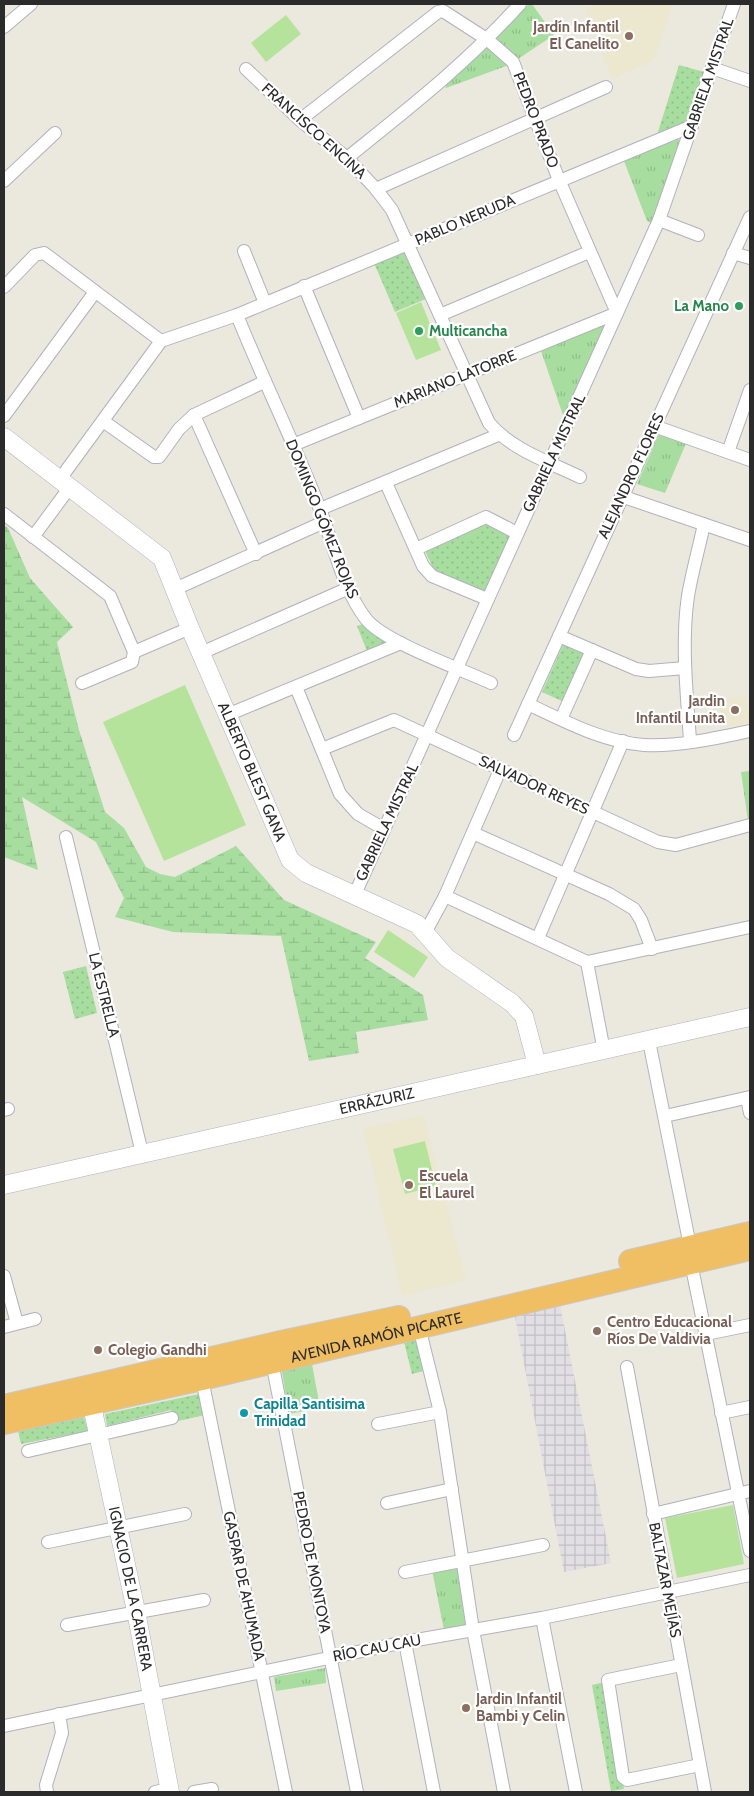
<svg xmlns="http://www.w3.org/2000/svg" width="754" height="1796" viewBox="0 0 754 1796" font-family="Cabin,sans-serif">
  <defs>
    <pattern id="industrial-grid" width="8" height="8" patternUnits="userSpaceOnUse" patternTransform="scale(1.25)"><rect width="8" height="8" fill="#e1dee4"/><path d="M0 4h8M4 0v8" fill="none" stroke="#c1bfc4"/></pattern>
    <pattern id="grass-dots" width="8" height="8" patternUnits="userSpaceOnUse" patternTransform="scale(1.25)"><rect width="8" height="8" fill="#a7dd9f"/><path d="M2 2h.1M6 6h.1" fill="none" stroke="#90be89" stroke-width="1.8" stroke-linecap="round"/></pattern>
    <pattern id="wetland-marsh" width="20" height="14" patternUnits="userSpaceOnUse" patternTransform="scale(1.25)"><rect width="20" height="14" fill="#a7dd9f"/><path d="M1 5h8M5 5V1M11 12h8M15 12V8" fill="none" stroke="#90be89"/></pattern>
    <pattern id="park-tufts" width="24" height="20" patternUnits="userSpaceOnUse" patternTransform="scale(1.25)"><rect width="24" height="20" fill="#a7dd9f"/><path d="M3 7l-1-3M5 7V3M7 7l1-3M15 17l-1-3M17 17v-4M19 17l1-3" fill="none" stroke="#90be89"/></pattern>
  </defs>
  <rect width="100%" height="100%" fill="#ebe8de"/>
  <polygon fill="url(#industrial-grid)" points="560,1305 611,1563 564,1572 515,1317"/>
  <g fill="#ebe8cf">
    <polygon points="594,4 673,4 654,60 612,79 586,11"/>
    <polygon points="745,696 747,708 750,708 750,723 725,727 718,701"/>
    <polygon points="424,1115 466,1280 402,1296 363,1128"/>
    <polygon points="473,1701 475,1711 459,1715 457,1704"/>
  </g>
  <g fill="url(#grass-dots)">
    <polygon points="679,65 704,72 688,119 680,125 657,135"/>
    <polygon points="403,252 411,255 428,298 395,312 374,263"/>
    <polygon points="487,522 512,533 484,595 436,574 425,551"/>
    <polygon points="363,624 386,643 367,651 357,626"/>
    <polygon points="563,645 588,656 566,703 542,692"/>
    <polygon points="86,966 97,1013 75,1019 63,972"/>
    <polygon points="416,1339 424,1371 412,1374 404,1342"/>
    <polygon points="199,1394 205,1415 174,1422 171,1410 107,1426 105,1414"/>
    <polygon points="84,1417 88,1431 21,1444 18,1431"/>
    <polygon points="605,1682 624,1789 611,1791 592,1685"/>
  </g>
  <polygon fill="url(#wetland-marsh)" points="4,525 8,528 30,578 73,627 57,642 79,730 105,812 124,828 146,867 160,874 175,877 236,846 284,900 376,942 365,958 423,995 428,1020 356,1032 359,1053 309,1061 281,936 173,932 115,917 124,898 96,842 22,797 38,870 4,857"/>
  <g fill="url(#park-tufts)">
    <polygon points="529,4 532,4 554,35 509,65 446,88 445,85"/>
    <polygon points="678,139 682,143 653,224 647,221 624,161"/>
    <polygon points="603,321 606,325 564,418 540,348"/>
    <polygon points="660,432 687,441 665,493 637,484"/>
    <polygon points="479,529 479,535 472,543 464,542 458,537"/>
    <polygon points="750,771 750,820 748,821 741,772"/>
    <polygon points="312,1364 320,1408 289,1414 282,1372"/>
    <polygon points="460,1565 468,1625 444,1630 432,1570"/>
    <polygon points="325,1668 326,1683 276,1691 274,1677"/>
  </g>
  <g fill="#b6e39c">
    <polygon points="286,15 301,34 266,62 251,43"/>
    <polygon points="421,302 441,350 416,360 396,313"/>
    <polygon points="185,685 246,825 164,861 103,722"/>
    <polygon points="388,930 428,957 414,978 374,952"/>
    <polygon points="425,1141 436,1186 405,1194 393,1149"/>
    <polygon points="733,1505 744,1564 677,1578 665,1518"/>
  </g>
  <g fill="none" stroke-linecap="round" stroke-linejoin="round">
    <g stroke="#b2b1bd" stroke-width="14">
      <g id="street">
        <polyline points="4,27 31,4"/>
        <polyline points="712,68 750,81"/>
        <path d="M246 69 300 120 347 158 376 189 392 210 489 423C512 450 549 462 580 477"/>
        <path d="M347 158C409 108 466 64 520 4"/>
        <polyline points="4,181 55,133"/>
        <polyline points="376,189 606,87"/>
        <polyline points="659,220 698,235"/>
        <polyline points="244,251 265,303"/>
        <polyline points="733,253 750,258"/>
        <polyline points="304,286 359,418"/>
        <polyline points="4,287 35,255 44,253 161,341"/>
        <path d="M237 315C263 380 294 442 319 507 334 544 342 588 366 619 384 642 461 669 491 683"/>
        <polyline points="440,315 589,252"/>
        <polyline points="194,415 256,554"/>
        <polyline points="4,416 95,292"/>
        <polyline points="103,421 154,457 159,457 179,429 194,415 264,382"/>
        <polyline points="654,426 750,460"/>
        <polyline points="293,445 617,313 559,180 513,62 488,40 443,11 438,12 300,120"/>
        <polyline points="728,452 750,390"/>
        <polyline points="60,479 161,341 237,315 692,126"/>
        <polyline points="386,483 423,566 432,576 487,599"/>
        <polyline points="621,496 750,540"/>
        <polyline points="320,509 498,435"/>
        <polyline points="4,514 110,596 134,652"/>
        <polyline points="33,537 70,487"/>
        <polyline points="416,549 486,517 517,533"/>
        <polyline points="175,589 324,522"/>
        <polyline points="559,636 636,669 649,671 685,668"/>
        <polyline points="201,653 349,588"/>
        <polyline points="82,683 132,662 134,652 190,628"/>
        <polyline points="296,687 340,794 358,814 384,829"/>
        <path d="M528 704C564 721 603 742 644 745 678 747 717 738 750 731"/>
        <polyline points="227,715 401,643"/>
        <polyline points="561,719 592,650"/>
        <polyline points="514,735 750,217"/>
        <path d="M690 741C687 693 681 643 688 596 692 572 699 548 704 524"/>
        <polyline points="322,749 394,720 658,842 676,845 750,825"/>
        <polyline points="473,833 609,894 634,909 641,920 652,949"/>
        <polyline points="66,837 142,1153"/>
        <polyline points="355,894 659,220 734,4"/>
        <polyline points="445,896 587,962"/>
        <polyline points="425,933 445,896 500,770"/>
        <polyline points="538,938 623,741"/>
        <polyline points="587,962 750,927"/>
        <polyline points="587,962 604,1051"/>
        <polyline points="649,1041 690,1246"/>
        <polyline points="747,1098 750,1113"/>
        <polyline points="4,1110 8,1109"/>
        <polyline points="665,1116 750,1097"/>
        <polyline points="691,1263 750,1551"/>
        <polyline points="4,1276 17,1323"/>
        <polyline points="4,1327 35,1319"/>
        <polyline points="419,1327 440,1412 473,1630 504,1792"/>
        <polyline points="706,1334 750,1325"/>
        <polyline points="272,1362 357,1792"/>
        <polyline points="627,1367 705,1792"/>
        <polyline points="202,1379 286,1792"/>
        <polyline points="721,1413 750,1407"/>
        <polyline points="378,1424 440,1412"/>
        <polyline points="28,1451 172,1418"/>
        <polyline points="387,1503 452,1489"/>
        <polyline points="653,1514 750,1491"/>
        <polyline points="48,1542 185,1514"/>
        <polyline points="405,1572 543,1545"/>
        <polyline points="542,1618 576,1792"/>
        <polyline points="67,1625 204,1600"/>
        <polyline points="405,1642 434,1792"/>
        <polyline points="681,1665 608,1680 623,1777 627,1780 700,1765"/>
        <polyline points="4,1726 405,1642 542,1618 750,1575"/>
        <polyline points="47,1792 46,1785 62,1733 59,1714"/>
        <polyline points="155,1792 170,1789"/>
        <polyline points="194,1792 212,1789"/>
      </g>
    </g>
    <g stroke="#b2b1bd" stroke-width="19">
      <g id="secondary">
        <path id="s1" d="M4 437 162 558 190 628 290 860 306 873 417 924 447 958 512 1003 524 1016 537 1065"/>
        <path id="s2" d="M4 1185 750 1017"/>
        <path id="s3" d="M89 1392 136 1611 170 1792"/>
      </g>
    </g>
    <g stroke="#c8c8c8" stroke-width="24">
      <g id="highway">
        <polyline points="630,1261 750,1233"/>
        <polyline points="4,1406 281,1342 399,1317"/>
        <path id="s4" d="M4 1423 202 1379 750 1249"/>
      </g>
    </g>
    <use href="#street" stroke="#fff" stroke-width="12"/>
    <use href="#secondary" stroke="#fff" stroke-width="18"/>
    <use href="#highway" stroke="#f0bf64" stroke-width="22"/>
  </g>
  <g fill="#8d6e63" stroke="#fff" stroke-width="2">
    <circle cx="629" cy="36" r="5"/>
    <circle cx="735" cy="710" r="5"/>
    <circle cx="409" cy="1185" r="5"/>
    <circle cx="597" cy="1331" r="5"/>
    <circle cx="98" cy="1350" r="5"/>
    <circle cx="466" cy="1708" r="5"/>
  </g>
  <g fill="#2e9e5b" stroke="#fff" stroke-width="2">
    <circle cx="739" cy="306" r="5"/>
    <circle cx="419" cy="331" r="5"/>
  </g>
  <circle fill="#0f9aa8" stroke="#fff" stroke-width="2" cx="244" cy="1413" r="5"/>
  <g text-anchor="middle" stroke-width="4.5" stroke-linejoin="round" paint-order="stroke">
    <g font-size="15" font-weight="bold" fill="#785e54" stroke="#fff" text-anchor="start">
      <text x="619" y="32" text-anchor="end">Jardín Infantil<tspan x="619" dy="17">El Canelito</tspan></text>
      <text x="725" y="706" text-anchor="end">Jardin<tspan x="725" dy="17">Infantil Lunita</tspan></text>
      <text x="419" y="1181">Escuela<tspan x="419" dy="17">El Laurel</tspan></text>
      <text x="607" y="1327">Centro Educacional<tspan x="607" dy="17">Ríos De Valdivia</tspan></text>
      <text x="108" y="1355">Colegio Gandhi</text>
      <text x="476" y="1704">Jardin Infantil<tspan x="476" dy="17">Bambi y Celin</tspan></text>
    </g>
    <g font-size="15" fill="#2b2b2b" stroke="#fff">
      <text transform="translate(708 79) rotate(-71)" y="5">GABRIELA MISTRAL</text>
      <text transform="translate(536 120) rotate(69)" y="5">PEDRO PRADO</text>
      <text transform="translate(314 131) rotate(42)" y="5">FRANCISCO ENCINA</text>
      <text transform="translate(465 220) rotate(-23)" y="5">PABLO NERUDA</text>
      <text transform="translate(455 379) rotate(-22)" y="5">MARIANO LATORRE</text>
      <text transform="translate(554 453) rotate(-65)" y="5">GABRIELA MISTRAL</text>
      <text transform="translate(631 476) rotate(-65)" y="5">ALEJANDRO FLORES</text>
      <text transform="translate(322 519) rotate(68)" y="5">DOMINGO GÓMEZ ROJAS</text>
      <text dy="5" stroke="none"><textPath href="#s1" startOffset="431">ALBERTO BLEST GANA</textPath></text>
      <text transform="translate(534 785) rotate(25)" y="5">SALVADOR REYES</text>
      <text transform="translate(387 822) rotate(-65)" y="5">GABRIELA MISTRAL</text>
      <text transform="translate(104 995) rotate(76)" y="5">LA ESTRELLA</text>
      <text dy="5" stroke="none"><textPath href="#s2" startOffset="382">ERRÁZURIZ</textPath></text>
      <text dy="5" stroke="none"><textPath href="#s4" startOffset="382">AVENIDA RAMÓN PICARTE</textPath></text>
      <text transform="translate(312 1562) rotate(79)" y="5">PEDRO DE MONTOYA</text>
      <text transform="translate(665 1580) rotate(79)" y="5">BALTAZAR MEJÍAS</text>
      <text transform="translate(244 1586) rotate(78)" y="5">GASPAR DE AHUMADA</text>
      <text dy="5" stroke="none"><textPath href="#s3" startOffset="201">IGNACIO DE LA CARRERA</textPath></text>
      <text transform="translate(377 1648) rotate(-11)" y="5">RÍO CAU CAU</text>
    </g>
    <g font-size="15" font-weight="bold" fill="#27864d" stroke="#fff" text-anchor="end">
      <text x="729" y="311">La Mano</text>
      <text x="429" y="336" text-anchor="start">Multicancha</text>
    </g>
    <g font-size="15" font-weight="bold" fill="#0d838f" stroke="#fff" text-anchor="start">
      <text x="254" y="1409">Capilla Santisima<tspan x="254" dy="17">Trinidad</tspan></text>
    </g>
  </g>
  <rect width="754" height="1796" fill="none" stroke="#2b2b2b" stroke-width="10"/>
</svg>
